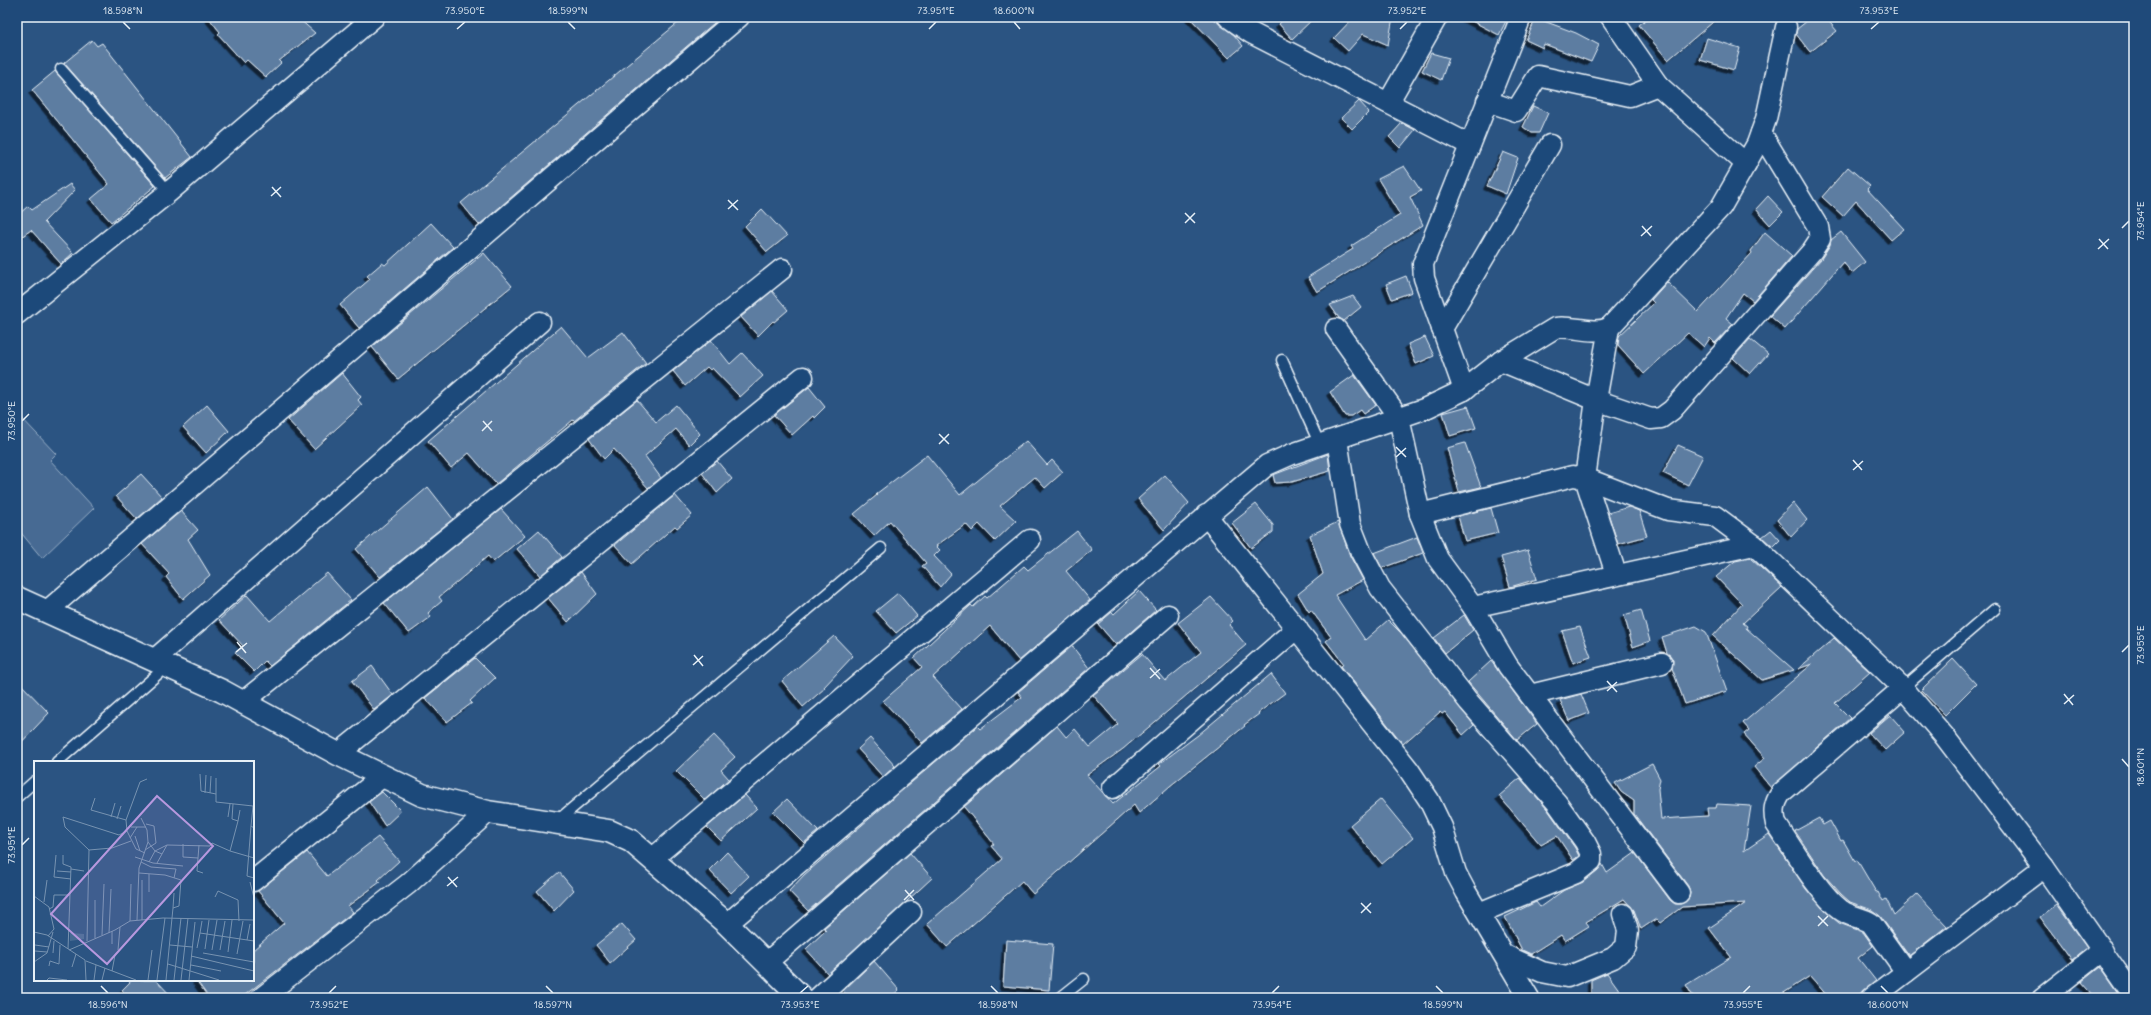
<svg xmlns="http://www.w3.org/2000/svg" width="2151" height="1015" viewBox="0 0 2151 1015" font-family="Delius,sans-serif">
  <defs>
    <filter id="shadow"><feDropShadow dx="-3.5" dy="3.5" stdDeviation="0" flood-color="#0009"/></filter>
  </defs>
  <rect width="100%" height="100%" fill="#2b5482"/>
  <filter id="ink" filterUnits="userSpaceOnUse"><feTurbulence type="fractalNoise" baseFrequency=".025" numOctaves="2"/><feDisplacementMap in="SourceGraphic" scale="8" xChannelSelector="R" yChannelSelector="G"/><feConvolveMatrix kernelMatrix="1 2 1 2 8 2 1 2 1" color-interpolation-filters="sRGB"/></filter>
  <g filter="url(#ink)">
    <polygon fill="#476b93" stroke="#98aec6" points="17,413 56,454 50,460 94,508 42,558 17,528"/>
    <g fill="#5d7da1" stroke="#e8f1f8" filter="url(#shadow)">
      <polygon points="208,17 297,17 315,33 279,61 281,63 266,77 247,60 244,63 218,34 220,32"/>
      <polygon points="685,17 721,17 479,225 461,203"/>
      <polygon points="1189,17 1211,17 1234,35 1243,46 1229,58"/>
      <polygon points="1286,17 1315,17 1292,39 1279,24"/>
      <polygon points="1354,17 1393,17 1388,45 1363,34 1348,51 1334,38"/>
      <polygon points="1464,17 1508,17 1499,35"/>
      <polygon points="1649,17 1719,17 1668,60 1639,25"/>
      <polygon points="1812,17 1825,17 1837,31 1810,52 1796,34 1797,29"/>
      <polygon points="1536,18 1576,33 1599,45 1591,62 1544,44 1543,48 1526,40"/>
      <polygon points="1707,38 1740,48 1734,70 1700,60"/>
      <polygon points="92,40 97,46 102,43 192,157 165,178 64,63"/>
      <polygon points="1431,53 1449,58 1441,80 1422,71"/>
      <polygon points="55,71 155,186 111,222 91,199 109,184 32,90"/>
      <polygon points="1359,101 1369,112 1352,129 1341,118"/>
      <polygon points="1533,106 1548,113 1539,133 1532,133 1523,127"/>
      <polygon points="1402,123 1415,130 1400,148 1389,137"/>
      <polygon points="1503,152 1518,158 1506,194 1487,186"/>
      <polygon points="1404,166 1421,191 1410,197 1423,225 1317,292 1308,277 1353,249 1351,246 1400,215 1378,179"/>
      <polygon points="1848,167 1870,186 1867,189 1904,229 1891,240 1856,201 1843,216 1822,197"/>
      <polygon points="70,184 75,190 44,222 73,253 61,264 31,230 17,240 17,221 20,219 17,216 28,206 32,210"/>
      <polygon points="1768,196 1783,212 1770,225 1756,209"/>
      <polygon points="762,209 787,236 767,252 745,226"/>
      <polygon points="431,223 453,247 359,328 340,305 370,279 367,276 382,263 385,265"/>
      <polygon points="1765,232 1792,256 1753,301 1743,293 1726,318 1733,324 1715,343 1710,338 1704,347 1688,333 1644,374 1618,345 1619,336 1654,303 1651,300 1667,282 1698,312 1752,253 1751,251"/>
      <polygon points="1841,232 1865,262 1852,273 1843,262 1785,329 1770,316 1821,259 1830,245 1831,240"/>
      <polygon points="484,253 512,286 398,379 372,347"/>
      <polygon points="1406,276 1412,292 1392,299 1386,284"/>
      <polygon points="772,291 788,310 774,322 773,321 758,336 741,317"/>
      <polygon points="1353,296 1361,307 1344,321 1339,318 1330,305"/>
      <polygon points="561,326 588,358 623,332 646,363 574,421 573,420 496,484 469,453 451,468 428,441"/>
      <polygon points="1425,337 1434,356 1416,364 1408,344"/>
      <polygon points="1750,339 1768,354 1750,374 1733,358"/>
      <polygon points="711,340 730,364 742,353 763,376 740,397 712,368 710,370 707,367 685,386 673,371"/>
      <polygon points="342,373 361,397 358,400 362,405 314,449 288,420"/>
      <polygon points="1354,375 1376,405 1363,414 1360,410 1351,416 1345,416 1330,392"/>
      <polygon points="809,387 825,407 814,418 813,416 792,435 774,415"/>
      <polygon points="637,400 656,422 676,405 700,434 689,445 676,429 645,456 661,478 648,488 614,449 604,459 589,439"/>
      <polygon points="207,405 229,431 206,453 183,427"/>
      <polygon points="1468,406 1476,428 1450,436 1443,413"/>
      <polygon points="1026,441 1047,465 1052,460 1063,472 1045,488 1035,477 1000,506 1016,521 995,541 979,524 972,531 966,524 936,546 940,550 934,556 951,574 940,587 922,566 926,563 890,521 874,536 854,514 877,495 876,494 927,455 960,495"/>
      <polygon points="1465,443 1481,487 1459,492 1447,448"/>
      <polygon points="1678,445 1703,456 1688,485 1663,473"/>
      <polygon points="1328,454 1330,471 1292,482 1275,483 1273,475"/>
      <polygon points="717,461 732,479 717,493 702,473"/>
      <polygon points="141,474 162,497 137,519 116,496"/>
      <polygon points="1165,475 1189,503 1164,530 1138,499"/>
      <polygon points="428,487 453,519 380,577 356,549"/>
      <polygon points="675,495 692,515 677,528 675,526 632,564 615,545"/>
      <polygon points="1793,503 1807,520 1791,537 1777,520"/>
      <polygon points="1256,504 1273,525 1273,532 1251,548 1232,523"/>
      <polygon points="1629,507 1639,511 1647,536 1618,544 1608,513"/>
      <polygon points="1491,508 1498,533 1465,541 1458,516"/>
      <polygon points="501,509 525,536 493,562 488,556 439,597 442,601 428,613 431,617 409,633 384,603"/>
      <polygon points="181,511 198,530 188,539 210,575 183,599 166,577 169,574 142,544"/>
      <polygon points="1338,522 1350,556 1363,580 1335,595 1365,640 1388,620 1402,634 1474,725 1463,735 1445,712 1442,714 1440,712 1403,744 1341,666 1344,664 1326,641 1331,637 1311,610 1309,612 1298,594 1323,574 1310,535"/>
      <polygon points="539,530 562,557 540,576 517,549"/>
      <polygon points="1771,530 1780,540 1773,547 1762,537"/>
      <polygon points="1077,531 1092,550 1066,571 1090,600 1019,661 990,626 933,677 962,709 922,743 883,701 922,667 914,658 971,605 973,607 985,596 987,598 1024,566 1028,570"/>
      <polygon points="1417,537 1423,553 1382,568 1374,553"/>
      <polygon points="1528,550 1537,579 1510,587 1501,557"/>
      <polygon points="1750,558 1782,587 1743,623 1747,626 1746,628 1794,670 1762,680 1713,636 1742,604 1716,577 1735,561"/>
      <polygon points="581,572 597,594 568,622 548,598"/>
      <polygon points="327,573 351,600 270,666 265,661 254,672 235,653 243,646 219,620 247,595 270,621"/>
      <polygon points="1139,591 1156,610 1116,645 1098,624 1112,612 1114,614"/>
      <polygon points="898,593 917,616 896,633 876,611"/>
      <polygon points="1211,597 1233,621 1229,625 1246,645 1123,749 1087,775 1113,804 1161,766 1159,764 1198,735 1271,674 1285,693 1258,713 1259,714 1244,725 1245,726 1170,786 1139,813 1134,805 1033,894 1022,881 947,947 927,924 1002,859 991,846 994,844 964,807 1057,726 1066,737 1075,729 1090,747 1118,724 1093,695 1142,654 1165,681 1201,652 1178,623"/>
      <polygon points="1641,610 1650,641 1633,647 1624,615"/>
      <polygon points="1464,615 1473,630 1445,653 1434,638"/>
      <polygon points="1696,626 1706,632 1727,691 1685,704 1672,668 1673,660 1667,653 1662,637"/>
      <polygon points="1580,627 1591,657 1573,663 1562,631"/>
      <polygon points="834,636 853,656 824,687 825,688 803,707 782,681"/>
      <polygon points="1834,638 1870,672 1835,703 1850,718 1771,788 1754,767 1765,758 1744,734 1749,730 1743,723 1812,664 1798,669"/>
      <polygon points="1072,646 1089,668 808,911 789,891 804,875 977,726 980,729 1022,697 1018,692"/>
      <polygon points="475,658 495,678 470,701 472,703 447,722 425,698"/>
      <polygon points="1953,659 1976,684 1945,715 1921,690"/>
      <polygon points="1491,661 1537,724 1517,740 1468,682"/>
      <polygon points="372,666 393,695 374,710 352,681"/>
      <polygon points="17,680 49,713 17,747"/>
      <polygon points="1581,694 1589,713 1569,721 1560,700"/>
      <polygon points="1890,715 1905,732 1885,750 1869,733"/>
      <polygon points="714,735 735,757 721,770 729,779 705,800 676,771"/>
      <polygon points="870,738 895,766 883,777 858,749"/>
      <polygon points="1652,764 1660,779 1658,789 1661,819 1708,816 1707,808 1716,808 1717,804 1751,806 1744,851 1769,834 1806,889 1824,910 1839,923 1863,932 1873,946 1858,958 1876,981 1856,998 1829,998 1810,976 1776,998 1694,998 1686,985 1731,957 1709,928 1746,903 1682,907 1660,923 1656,919 1641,929 1634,910 1624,899 1586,922 1589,926 1565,941 1561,935 1531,954 1522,950 1505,917 1536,902 1540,907 1564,890 1583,882 1598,870 1602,864 1607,873 1635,853 1670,900 1675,904 1681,904 1689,898 1690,892 1688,886 1634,814 1634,801 1621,792 1615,783"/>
      <polygon points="1520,778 1548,810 1575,848 1579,856 1573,860 1557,836 1541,845 1499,796"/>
      <polygon points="382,792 401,811 385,826 369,802"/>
      <polygon points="745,795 757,808 721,841 707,827"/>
      <polygon points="787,799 818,831 804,843 773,812"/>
      <polygon points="1381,799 1413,838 1382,864 1350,825"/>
      <polygon points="1819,818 1823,825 1830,821 1841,841 1843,840 1855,861 1857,860 1876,892 1878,891 1883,901 1886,899 1894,915 1917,894 1947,926 1909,956 1880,916 1872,910 1850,902 1841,894 1824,875 1795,831"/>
      <polygon points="378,837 399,861 378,880 380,882 348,906 353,912 241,998 209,998 196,980 253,980 253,950 284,923 258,891 307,852 327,876"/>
      <polygon points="727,852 749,876 731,893 709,870"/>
      <polygon points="910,853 932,878 828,974 806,949 826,930 824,928"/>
      <polygon points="559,872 574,890 554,911 537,891"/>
      <polygon points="2056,905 2087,948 2072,960 2040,917"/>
      <polygon points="622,924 636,940 610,963 596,945"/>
      <polygon points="1006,940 1053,944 1049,990 1003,986"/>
      <polygon points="874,961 899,990 890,998 850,998 843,991"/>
      <polygon points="2100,967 2118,993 2124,998 2095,998 2081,982"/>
      <polygon points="1607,973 1625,998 1591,998 1591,980"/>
      <polygon points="132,980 156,980 173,998 130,998 122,990"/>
    </g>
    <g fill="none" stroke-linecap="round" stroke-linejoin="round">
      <g stroke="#e8f1f8" stroke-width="13">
        <g id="service">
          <polyline points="61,69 169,192"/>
          <polyline points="1282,360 1320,445"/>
          <polyline points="1903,688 1995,609"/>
          <polyline points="57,762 167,666"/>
          <polyline points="17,797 35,781"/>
          <polyline points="557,821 881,548"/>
          <polyline points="1060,998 1084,979"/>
        </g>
      </g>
      <g stroke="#e8f1f8" stroke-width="23">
        <g id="minor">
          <polyline points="1228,17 1251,33 1470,145"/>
          <polyline points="1611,17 1658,85 1746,164"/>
          <polyline points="1487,101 1516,111 1538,76 1630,96 1658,85"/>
          <polyline points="1388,103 1437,17"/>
          <polyline points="17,314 169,192 374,17"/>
          <polyline points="1609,328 1596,400 1585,478 1616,574"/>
          <polyline points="1336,329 1399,418 1420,514 1438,559 1473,607 1508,666 1679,893"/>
          <polyline points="1442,329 1550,145"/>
          <polyline points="1501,361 1596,400 1651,419 1661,418 1672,410 1812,251 1820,239 1818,227 1761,133"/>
          <polyline points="1464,390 1424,278 1423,264 1521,17"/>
          <polyline points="1337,439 1350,524 1361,552 1380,588 1469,702 1557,803 1585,842 1591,854 1591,861 1576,873 1479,913"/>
          <polyline points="1420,514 1573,476 1585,478 1668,510 1715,516 1754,545 1903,688 1945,737 2044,867 2127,986 2134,991"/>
          <polyline points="1206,515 1409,770 1429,800 1442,827 1456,873 1466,892 1529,998"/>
          <polyline points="1473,607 1754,545"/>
          <polyline points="47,611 739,17"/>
          <polyline points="154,660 540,322"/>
          <path d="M1903 688 1781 793C1774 804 1773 811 1776 824 1792 847 1819 894 1841 910 1850 917 1861 917 1871 923L1906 972"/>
          <polyline points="1530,695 1662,663"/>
          <polyline points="243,702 782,269"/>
          <polyline points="338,754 803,377"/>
          <polyline points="1113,788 1297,628"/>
          <polyline points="653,858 1030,540"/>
          <polyline points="253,881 383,776"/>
          <path d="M727 924 1267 465 1292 454 1424 409 1464 390 1501 361 1555 328C1573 325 1591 335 1609 328L1721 207 1757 144 1766 119 1786 27"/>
          <polyline points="1505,955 1542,972 1567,977 1613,958 1626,947 1628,930 1623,914"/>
          <polyline points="766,963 1168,615"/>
          <polyline points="261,998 408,884 488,812"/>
          <polyline points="818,998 911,912"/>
          <polyline points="1872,998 2044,867"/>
          <polyline points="2042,998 2103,950"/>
        </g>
      </g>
      <g stroke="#e8f1f8" stroke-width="25">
        <polyline id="tertiary" points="17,598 222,691 338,754 422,795 488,812 609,831 631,841 727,924 802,998"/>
      </g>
      <use href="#service" stroke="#1f4a7a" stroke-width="10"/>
      <use href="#minor" stroke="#1f4a7a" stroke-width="20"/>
      <use href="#tertiary" stroke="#1f4a7a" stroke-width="22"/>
    </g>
  </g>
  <path fill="none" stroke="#e8f1f8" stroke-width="1.5" d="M123 22 130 29M568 22 575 29M1014 22 1020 29M457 29 465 22M929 29 936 22M1400 29 1407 22M1871 29 1879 22M272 187 281 197M271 196 281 187M728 200 738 210M728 209 738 200M1185 213 1195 223M1185 223 1195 213M1642 226 1651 236M2122 228 2129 221M1641 236 1652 226M2099 239 2108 249M2098 249 2109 239M22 421 29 414M483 421 492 431M482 431 492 421M939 434 949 444M939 444 949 434M1396 447 1406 457M1396 457 1406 448M1853 460 1862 470M1853 470 1863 461M237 642 246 653M236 652 247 643M2122 652 2129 645M694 655 703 666M693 665 703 656M1150 668 1160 679M1150 678 1160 669M1607 681 1617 692M1607 691 1617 682M2064 694 2073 705M2064 704 2074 695M2122 759 2129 767M22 845 29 838M448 877 457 887M447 886 458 877M905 890 914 900M904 900 914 890M1361 903 1371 913M1361 913 1371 903M1818 916 1828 926M1818 926 1828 916M101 986 108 993M546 986 553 993M991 986 998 993M1436 986 1443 993M1881 986 1888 993M329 993 336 986M800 993 808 986M1272 993 1279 986M1743 993 1750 986"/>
  <g transform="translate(34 761)">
    <rect width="220" height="220" fill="#2b5482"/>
    <path d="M36 172 50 173V178L36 180Z" fill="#476b93"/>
    <path fill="none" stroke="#7793b1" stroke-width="1" d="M166 13 167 30 182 33M182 17V41L219 45 217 65M171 32 172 14M176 32 177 15M61 37 57 49 92 59 93 70M199 43 198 58 204 60 206 49M77 56 81 42M194 56 196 43M83 58 87 45M92 59 106 21 113 18M204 60 196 90 220 97M97 66H112M220 67 217 65 213 115 220 117M101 75 106 90M96 77 103 66M114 81 121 90 128 93M149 83V96L164 97M165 84 163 110 169 112M55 89 78 87 97 80M111 89 122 82 120 65 112 63M22 94 20 116 37 118M29 94V103L37 106 34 188M101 96 119 102 149 105M107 101 117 106 142 108 140 117M115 101 121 90 133 84 176 85 178 82 196 90M123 102 133 84M37 108 50 110M23 110 37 111M105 112 131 114 147 119 145 145 139 147 138 157M216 121 220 137M115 131V113M0 135 15 146 20 168 14 175M181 136 184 130 204 139 205 160M10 141 13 119M139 147 140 132M15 148 19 146 20 134H36M103 159 105 107 114 81 113 69 107 57M108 159V119M96 160 97 123M0 171 13 174 51 199 52 219M75 172 77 128M166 172 168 160M68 174 70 123M61 177V139M213 179 216 163M53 180 55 89 31 66 29 56 85 74 93 70 102 88 111 92M78 183V170M1 184 15 186M136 184 158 186M163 187 166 172 220 180M171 188 175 159M35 189 81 169 96 160 129 157 220 159M84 189 86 166M178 189 183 159M186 189 191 160M1 190 13 191M194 191 198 159M19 192 20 180M169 192 220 201M203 193 209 160M157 195 220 210M52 200 102 219M0 201 13 192 19 171M134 203 185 219M157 204 187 210M15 205 16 200 25 203 26 184M38 206 42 193M78 210 81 194M13 219 15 217 33 219M60 219 62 204M68 219 71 207M114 219 118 189M123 219 131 157M132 219 138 157M140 219 147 157M147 219 154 157M155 219 161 161"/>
    <path fill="#b798de" fill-opacity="0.15" stroke="#b798de" stroke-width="2" d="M123 35 179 85 73 203 17 153Z"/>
    <rect width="220" height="220" fill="none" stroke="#e8f1f8" stroke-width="2"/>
  </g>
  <rect width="2151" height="1015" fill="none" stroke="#1f4a7a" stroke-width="44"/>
  <rect x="22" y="22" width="2107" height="971" fill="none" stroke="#e8f1f8" stroke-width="1.5"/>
  <g font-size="10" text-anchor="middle" fill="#e8f1f8">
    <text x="123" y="14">18.598°N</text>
    <text x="465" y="14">73.950°E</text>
    <text x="568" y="14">18.599°N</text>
    <text x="936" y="14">73.951°E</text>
    <text x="1014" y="14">18.600°N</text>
    <text x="1407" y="14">73.952°E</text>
    <text x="1879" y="14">73.953°E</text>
    <text transform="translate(2140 221) rotate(-90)" y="4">73.954°E</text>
    <text transform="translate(11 421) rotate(-90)" y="4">73.950°E</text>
    <text transform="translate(2140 645) rotate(-90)" y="4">73.955°E</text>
    <text transform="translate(2140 767) rotate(-90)" y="4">18.601°N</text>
    <text transform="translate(11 845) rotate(-90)" y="4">73.951°E</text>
    <text x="108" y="1008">18.596°N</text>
    <text x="329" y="1008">73.952°E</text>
    <text x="553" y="1008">18.597°N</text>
    <text x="800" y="1008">73.953°E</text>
    <text x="998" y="1008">18.598°N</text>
    <text x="1272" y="1008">73.954°E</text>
    <text x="1443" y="1008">18.599°N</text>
    <text x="1743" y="1008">73.955°E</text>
    <text x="1888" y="1008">18.600°N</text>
  </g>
</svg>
